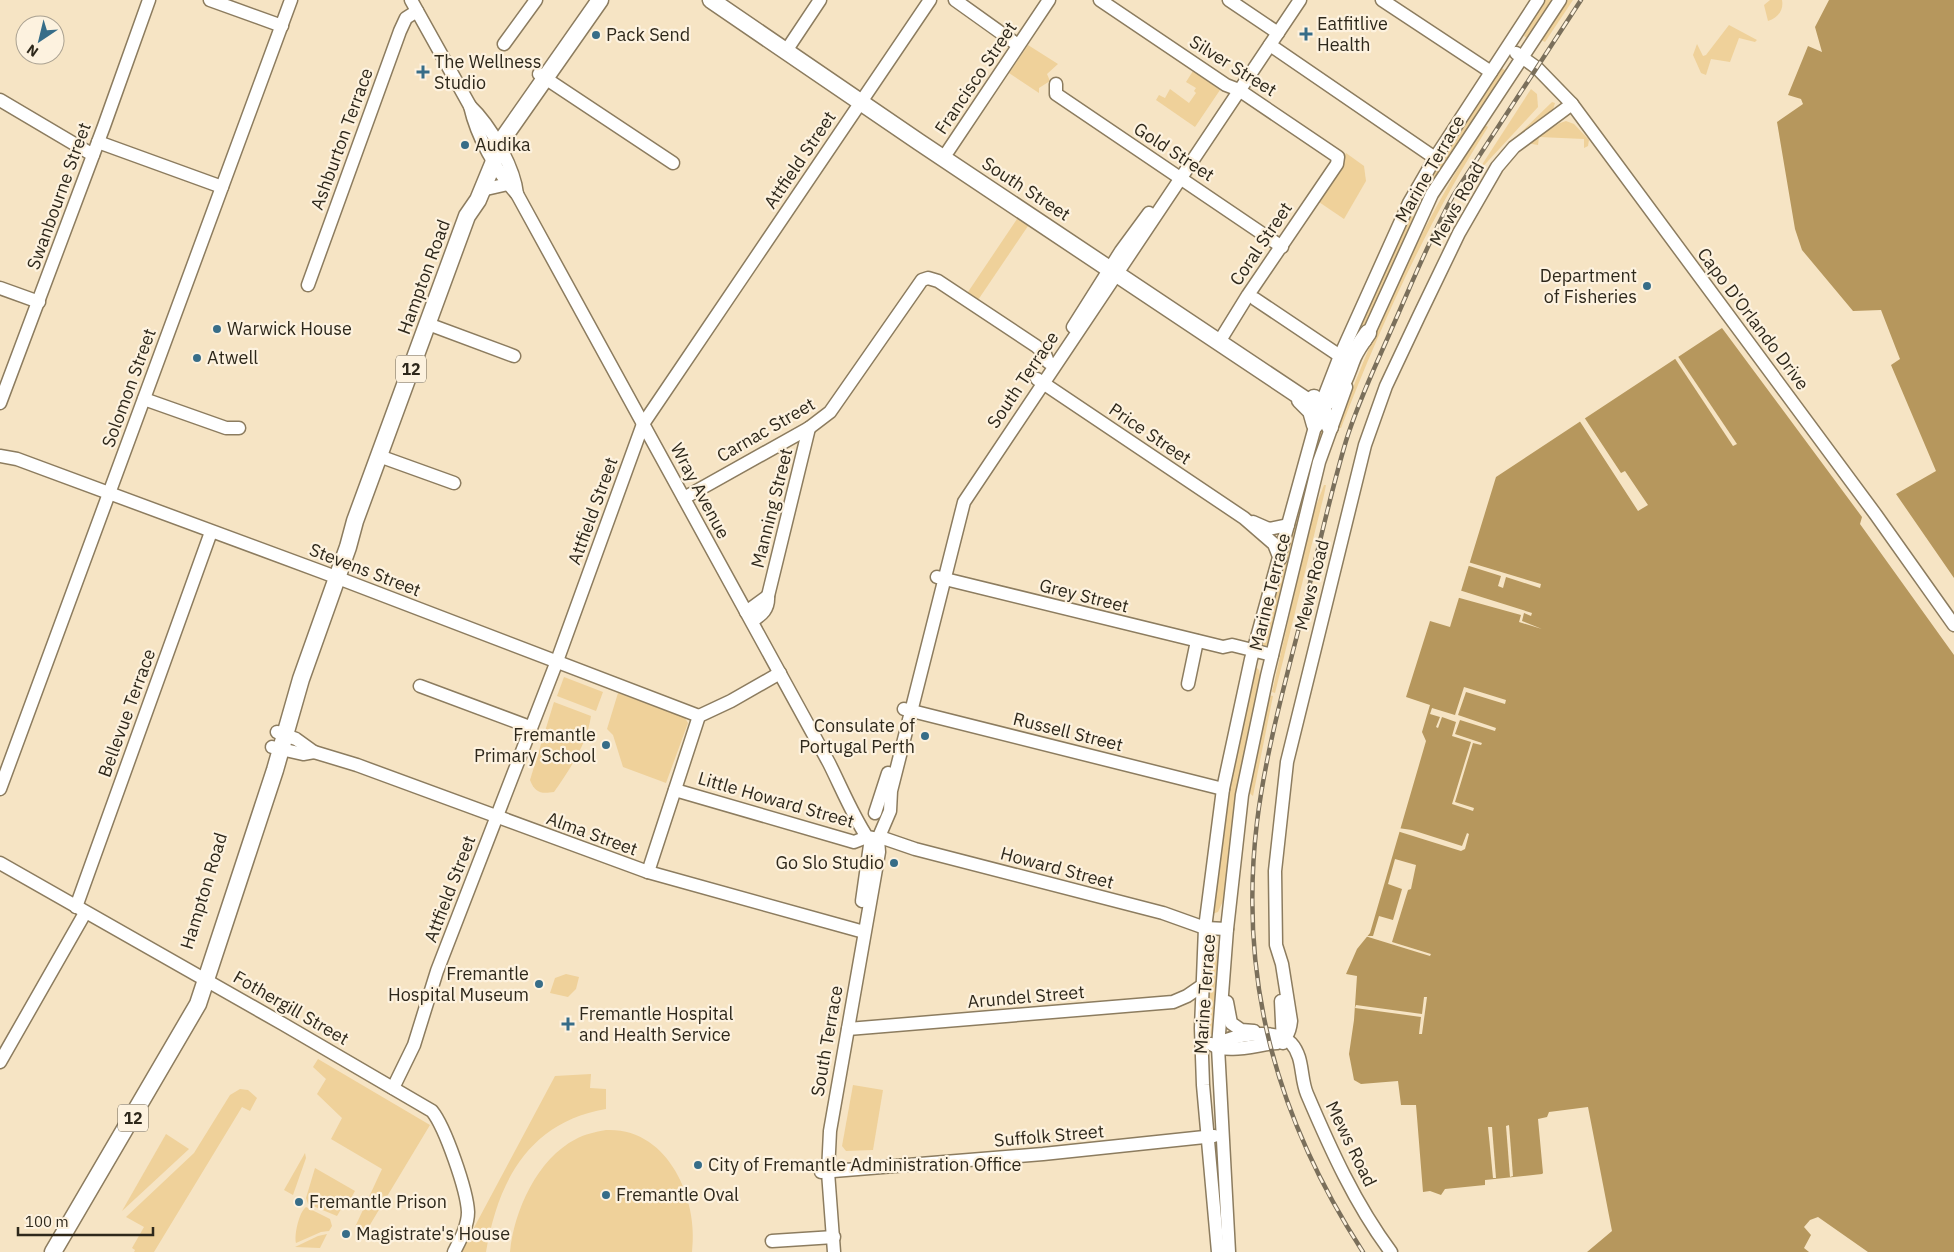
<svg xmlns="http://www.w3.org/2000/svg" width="1954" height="1252" viewBox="0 0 1954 1252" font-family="'IBM Plex Sans',sans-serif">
  <rect width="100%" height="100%" fill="#f6e4c4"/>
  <g fill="#efd19a">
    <polygon points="1542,0 1556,0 1530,40 1524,36 1529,22"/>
    <polygon points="1568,0 1573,0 1545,42 1541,40"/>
    <path d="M1770 0H1782C1784 10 1778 18 1768 21L1764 5Z"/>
    <polygon points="1729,25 1757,40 1755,42 1739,38 1730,62 1711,59 1706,75 1701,73 1693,55 1697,44 1703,56 1706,55"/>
    <polygon points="1028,45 1058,64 1047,74 1050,81 1039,88 1039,93 1009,73"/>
    <polygon points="1502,68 1507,72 1430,190 1421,197 1421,189"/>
    <polygon points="1193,71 1220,90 1195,127 1156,100 1159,95 1165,98 1170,89 1189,103 1196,93 1194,91 1196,88 1186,82"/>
    <polygon points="1531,89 1537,94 1538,107 1476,174"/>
    <polygon points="1552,102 1555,103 1552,113 1510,143"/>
    <polygon points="1566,121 1574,124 1589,140 1588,146 1584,148 1584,139 1539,137 1538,145 1526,143 1560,123"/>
    <path d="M1485 125 1488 127C1428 221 1381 324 1341 428L1338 427C1377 322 1424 219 1485 125Z"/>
    <polygon points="1346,153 1364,166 1366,181 1344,219 1316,200"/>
    <polygon points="1412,211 1413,222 1373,315 1337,370"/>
    <polygon points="1017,219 1028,226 976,303 966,295"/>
    <polygon points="1320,416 1325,426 1270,642 1264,648 1260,646"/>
    <polygon points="1324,485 1326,485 1324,495 1275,693 1272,692 1312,516"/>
    <polygon points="1257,668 1259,670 1261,681 1233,829 1224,899 1218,912 1212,914 1226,794 1255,669"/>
    <polygon points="564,677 603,692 596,711 557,696"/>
    <polygon points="618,693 685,718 688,723 666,783 623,767 613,735 607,729"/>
    <polygon points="1267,695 1273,696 1253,796 1248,792"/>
    <path d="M554 702 591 716C587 744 570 769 554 792 541 794 535 793 530 780Z"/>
    <polygon points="1211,933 1218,958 1213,1038 1206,1024"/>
    <polygon points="566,974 579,977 576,989 568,997 550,993 555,978"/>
    <polygon points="318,1059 430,1125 365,1233 355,1227 382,1169 331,1139 342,1118 317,1094 326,1079 313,1067"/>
    <path d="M591 1074 590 1088 606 1089V1109C529 1122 498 1181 486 1252H461L555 1076Z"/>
    <polygon points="853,1085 883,1090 873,1150 846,1151 842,1146"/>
    <polygon points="240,1089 248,1090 257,1098 250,1111 242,1107 154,1252 134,1252 135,1250 132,1248 144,1227 126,1217 194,1153 230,1095"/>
    <path d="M606 1130C668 1127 699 1199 692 1252H510C514 1211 537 1159 576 1139 585 1134 595 1132 606 1130Z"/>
    <polygon points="166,1134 189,1149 122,1211"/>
    <polygon points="305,1153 306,1158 293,1195 284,1190"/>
    <polygon points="315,1168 355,1191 347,1205 344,1204 337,1216 308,1204 306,1198"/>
    <path d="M306 1207 330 1219 332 1226 329 1231 321 1232 296 1243C294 1235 299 1212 306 1207Z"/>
    <polygon points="327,1234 320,1248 295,1247 318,1236"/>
  </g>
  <g fill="#b6975d">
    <polygon points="1829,0 1954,0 1954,578 1896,494 1936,471 1891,365 1900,359 1881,310 1853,311 1802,250 1795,229 1777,122 1803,104 1801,99 1788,95 1808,46 1822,52 1815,27"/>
    <polygon points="1722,328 1862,517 1860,524 1954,655 1954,1252 1868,1252 1818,1217 1810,1220 1804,1227 1811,1235 1804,1248 1809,1252 1587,1252 1612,1231 1588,1107 1549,1112 1547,1117 1538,1119 1543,1173 1542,1174 1485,1180 1485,1185 1445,1189 1441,1195 1430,1191 1423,1192 1416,1105 1401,1105 1398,1081 1361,1084 1354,1080 1349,1054 1354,1020 1357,976 1346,974 1357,949 1370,933 1426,741 1422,732 1430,705 1406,697 1430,621 1450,627 1496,477"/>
  </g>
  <g fill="#f6e4c4">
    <polygon points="1677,355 1737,444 1733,446 1674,357"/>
    <polygon points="1584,417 1621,473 1625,471 1648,505 1638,511 1579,420"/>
    <polygon points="1468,562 1541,584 1540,588 1506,577 1503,588 1498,586 1501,576 1466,565"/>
    <polygon points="1459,590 1532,613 1531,616 1524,613 1522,621 1542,629 1519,622 1521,615 1456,597"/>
    <polygon points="1464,687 1506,700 1505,704 1466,692 1458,715 1496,728 1495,731 1460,720 1455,734 1482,743 1481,745 1473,743 1455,802 1474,808 1473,811 1452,804 1471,742 1452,736 1456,722 1442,717 1438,728 1436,727 1440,717 1430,714 1432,708 1455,715"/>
    <polygon points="1398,828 1412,830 1462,846 1467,833 1469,834 1465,849 1461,851 1397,831"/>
    <polygon points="1395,859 1416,865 1411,889 1408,890 1392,942 1431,954 1430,956 1365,936 1373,936 1379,916 1393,920 1402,889 1388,884"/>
    <polygon points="1424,997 1427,997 1422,1034 1419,1034 1421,1017 1355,1008 1356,1005 1422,1014"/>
    <polygon points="1509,1125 1513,1176 1510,1177 1506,1126"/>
    <polygon points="1488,1127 1492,1127 1496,1178 1493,1178"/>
  </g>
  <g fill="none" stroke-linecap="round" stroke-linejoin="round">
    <g stroke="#8c7c5f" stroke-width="15">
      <g id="minor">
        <polyline points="210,0 282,26"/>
        <path d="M411 0 470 106C477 137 496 171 517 194L829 763C842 789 852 814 867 837L878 839"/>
        <polyline points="955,0 1018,45"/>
        <polyline points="1100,0 1226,85 1239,90 1338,157 1337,164 1248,295 1219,342"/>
        <polyline points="1229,0 1278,33"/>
        <polyline points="1382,0 1491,72"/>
        <polyline points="504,44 536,0"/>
        <polyline points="1270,45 1435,158"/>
        <polyline points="786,51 820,0"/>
        <polyline points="1516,53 1537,68 1572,104 1876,515 1954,625"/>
        <polyline points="539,74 673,163"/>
        <polyline points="1056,84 1056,94 1282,247"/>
        <polyline points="0,100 93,155"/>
        <path d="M470 106C490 125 514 166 517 194"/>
        <polyline points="98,142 222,187"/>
        <polyline points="948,151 1049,0"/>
        <polyline points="480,195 486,189 508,184"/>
        <polyline points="308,285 400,31 406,18 417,11"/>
        <polyline points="0,288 39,302"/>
        <polyline points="1255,299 1340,356"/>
        <polyline points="428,324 514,356"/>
        <polyline points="1073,327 1121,251 1149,213"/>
        <polyline points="1365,341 1432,194 1560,0"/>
        <polyline points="1037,379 1244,518 1274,544 1280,559"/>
        <polyline points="144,399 226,428 239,428"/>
        <polyline points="0,403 104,126 149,0"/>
        <polyline points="0,456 17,459 325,573 699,716"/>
        <polyline points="379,456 454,483"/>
        <polyline points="684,498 809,428 830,412 922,280 928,278 938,281 1036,346 1045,354 1048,362"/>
        <polyline points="1253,522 1269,529 1288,525"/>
        <polyline points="937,577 1223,647 1232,645 1272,655"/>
        <polyline points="746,612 768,596"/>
        <path d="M752 621C762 615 769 609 768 596L809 428"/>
        <polyline points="1188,684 1197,641"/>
        <polyline points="420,686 530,727"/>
        <polyline points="904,709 1223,789"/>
        <polyline points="277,732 296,739 314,752 357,765 648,872 864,932"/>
        <polyline points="272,747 303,754 314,752"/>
        <polyline points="0,789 291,0"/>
        <polyline points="675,790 854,842 867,837"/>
        <polyline points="875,813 888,773"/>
        <polyline points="880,837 915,849 1163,913 1205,928 1227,929"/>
        <polyline points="878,839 890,811 891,791 964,502 1300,0"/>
        <path d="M0 863 283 1024 432 1111C445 1127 467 1190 468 1212 468 1226 460 1240 454 1252"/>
        <polyline points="648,872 699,716 731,701 780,673"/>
        <polyline points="862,901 871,838"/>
        <polyline points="76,907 211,532"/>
        <polyline points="1281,1001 1283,1043"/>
        <polyline points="1227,1002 1231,1023 1241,1030 1254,1031"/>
        <polyline points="848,1029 1173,1002 1187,996 1203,985"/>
        <path d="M1211 1044C1227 1055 1259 1044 1277 1043 1287 1040 1290 1031 1291 1021L1282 964 1276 945 1275 871 1287 762 1365 445 1386 386 1419 316 1459 233 1497 167 1514 147 1572 104"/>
        <path d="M1216 1045C1232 1034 1277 1028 1291 1043 1304 1057 1300 1078 1307 1094 1330 1148 1355 1204 1391 1252"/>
        <polyline points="0,1062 85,913"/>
        <polyline points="393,1088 414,1045 437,971 557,661 643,424 930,0"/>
        <polyline points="821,1172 1043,1154 1214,1136"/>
        <polyline points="772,1241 834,1237"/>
        <polyline points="834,1252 828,1172 830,1131 879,852 878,839"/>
        <polyline points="1218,1252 1203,1085 1201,1028 1205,928 1223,789 1251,659 1321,405 1340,356 1409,203 1435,158 1538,0"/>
        <polyline points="1229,1252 1218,1047 1227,929 1242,795 1267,676 1319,462 1346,387"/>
      </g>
    </g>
    <g stroke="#8c7c5f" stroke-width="19">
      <g id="major">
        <path d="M711 0 919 142 1313 405C1339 406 1345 376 1353 357 1357 348 1363 340 1368 333"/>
        <polyline points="1314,398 1321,405 1330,427"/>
        <polyline points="1300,400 1311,411 1315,425"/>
        <polyline points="53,1252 198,1004 275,770 301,679 348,547 355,521 467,216 478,200 504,137 600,0"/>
      </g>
    </g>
    <use href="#minor" stroke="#fff" stroke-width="12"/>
    <use href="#major" stroke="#fff" stroke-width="16"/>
    <g stroke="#7a6f5b" stroke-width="4.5">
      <path id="rail" d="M1363 1252C1277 1119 1238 981 1257 822 1266 749 1287 676 1305 604 1318 550 1330 495 1346 441 1358 402 1376 365 1392 328 1412 283 1430 238 1453 196L1581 0"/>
    </g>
    <use href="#rail" stroke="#fdf2df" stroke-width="2.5" stroke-dasharray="8" stroke-linecap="butt"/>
  </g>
  <g fill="#376d88" stroke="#fdf2df" stroke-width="2">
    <path d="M1303.5 26.5h5v5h5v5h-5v5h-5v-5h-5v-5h5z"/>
    <circle cx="596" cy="35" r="5"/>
    <path d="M420.5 64.5h5v5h5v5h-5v5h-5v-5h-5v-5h5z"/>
    <circle cx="465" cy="145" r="5"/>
    <circle cx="1647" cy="286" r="5"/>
    <circle cx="217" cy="329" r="5"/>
    <circle cx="197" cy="358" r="5"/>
    <circle cx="925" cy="736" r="5"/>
    <circle cx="606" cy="745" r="5"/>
    <circle cx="894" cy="863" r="5"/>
    <circle cx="539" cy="984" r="5"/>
    <path d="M565.5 1016.5h5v5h5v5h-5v5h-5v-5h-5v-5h5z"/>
    <circle cx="698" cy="1165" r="5"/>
    <circle cx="606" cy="1195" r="5"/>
    <circle cx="299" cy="1202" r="5"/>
    <circle cx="346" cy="1234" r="5"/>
  </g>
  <g text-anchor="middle" stroke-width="4.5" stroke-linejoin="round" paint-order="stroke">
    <g fill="#fdf2df" stroke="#6c6556" stroke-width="1">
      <rect x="396" y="355.5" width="30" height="27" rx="4"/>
      <rect x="118" y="1104.5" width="30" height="27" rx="4"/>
    </g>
    <g font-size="16" font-weight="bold" fill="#2e281b">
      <text x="411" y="375">12</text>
      <text x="133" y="1124">12</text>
    </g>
    <g font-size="18" fill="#2e281b" stroke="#fdf2df" text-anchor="start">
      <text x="1317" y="30">Eatfitlive<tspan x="1317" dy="21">Health</tspan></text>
      <text x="606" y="41">Pack Send</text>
      <text x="434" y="68">The Wellness<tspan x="434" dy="21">Studio</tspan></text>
      <text x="475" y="151">Audika</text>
      <text x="1637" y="282" text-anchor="end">Department<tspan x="1637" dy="21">of Fisheries</tspan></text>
      <text x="227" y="335">Warwick House</text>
      <text x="207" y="364">Atwell</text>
      <text x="915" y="732" text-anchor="end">Consulate of<tspan x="915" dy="21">Portugal Perth</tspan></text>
      <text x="596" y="741" text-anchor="end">Fremantle<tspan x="596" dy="21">Primary School</tspan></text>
      <text x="884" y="869" text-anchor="end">Go Slo Studio</text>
      <text x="529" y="980" text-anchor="end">Fremantle<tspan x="529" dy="21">Hospital Museum</tspan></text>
      <text x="579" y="1020">Fremantle Hospital<tspan x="579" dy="21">and Health Service</tspan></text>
      <text x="708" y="1171">City of Fremantle Administration Office</text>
      <text x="616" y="1201">Fremantle Oval</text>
      <text x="309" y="1208">Fremantle Prison</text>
      <text x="356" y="1240">Magistrate's House</text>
    </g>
    <g font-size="18" fill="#2e281b" stroke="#fdf2df">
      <text transform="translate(1233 66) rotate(32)" y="6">Silver Street</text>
      <text transform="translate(976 78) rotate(-56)" y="6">Francisco Street</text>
      <text transform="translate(342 139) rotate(-70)" y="6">Ashburton Terrace</text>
      <text transform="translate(1174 152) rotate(33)" y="6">Gold Street</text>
      <text transform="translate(800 160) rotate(-56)" y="6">Attfield Street</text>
      <text transform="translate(1430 169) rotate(-60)" y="6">Marine Terrace</text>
      <text transform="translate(1026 189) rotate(33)" y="6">South Street</text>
      <text transform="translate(59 196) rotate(-70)" y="6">Swanbourne Street</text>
      <text transform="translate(1457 204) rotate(-61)" y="6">Mews Road</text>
      <text transform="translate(1261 244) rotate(-56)" y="6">Coral Street</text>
      <text transform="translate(424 277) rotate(-70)" y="6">Hampton Road</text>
      <text transform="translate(1753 319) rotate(53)" y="6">Capo D'Orlando Drive</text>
      <text transform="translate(1023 380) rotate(-56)" y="6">South Terrace</text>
      <text transform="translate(129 388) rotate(-70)" y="6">Solomon Street</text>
      <text transform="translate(766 430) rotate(-30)" y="6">Carnac Street</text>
      <text transform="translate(1150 434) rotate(34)" y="6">Price Street</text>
      <text transform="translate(700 491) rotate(62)" y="6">Wray Avenue</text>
      <text transform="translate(772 508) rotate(-76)" y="6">Manning Street</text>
      <text transform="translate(593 511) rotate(-70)" y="6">Attfield Street</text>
      <text transform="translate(365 570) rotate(21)" y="6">Stevens Street</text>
      <text transform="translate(1312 585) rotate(-76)" y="6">Mews Road</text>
      <text transform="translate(1270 592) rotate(-76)" y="6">Marine Terrace</text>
      <text transform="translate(1084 596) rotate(14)" y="6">Grey Street</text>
      <text transform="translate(127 713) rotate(-70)" y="6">Bellevue Terrace</text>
      <text transform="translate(1068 732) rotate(14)" y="6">Russell Street</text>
      <text transform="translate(776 800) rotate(16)" y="6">Little Howard Street</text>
      <text transform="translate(592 834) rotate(20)" y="6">Alma Street</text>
      <text transform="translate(1057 868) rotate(15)" y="6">Howard Street</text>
      <text transform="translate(450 889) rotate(-69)" y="6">Attfield Street</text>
      <text transform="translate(204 891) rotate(-73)" y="6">Hampton Road</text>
      <text transform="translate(1205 994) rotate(-86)" y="6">Marine Terrace</text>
      <text transform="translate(1026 997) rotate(-5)" y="6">Arundel Street</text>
      <text transform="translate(291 1008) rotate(30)" y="6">Fothergill Street</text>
      <text transform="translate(827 1041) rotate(-80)" y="6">South Terrace</text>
      <text transform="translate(1049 1136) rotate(-5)" y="6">Suffolk Street</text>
      <text transform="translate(1351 1144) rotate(64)" y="6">Mews Road</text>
    </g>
  </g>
  <g transform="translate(40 40) rotate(215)"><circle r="24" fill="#fdf2df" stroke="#aaa191"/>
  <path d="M0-4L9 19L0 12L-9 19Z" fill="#376d88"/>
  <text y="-8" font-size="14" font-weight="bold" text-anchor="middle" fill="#2e281b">N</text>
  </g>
  <path d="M18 1227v8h135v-8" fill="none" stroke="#2e281b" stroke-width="2.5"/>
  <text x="25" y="1227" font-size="15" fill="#2e281b" stroke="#fdf2df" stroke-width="4" paint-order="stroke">100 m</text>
</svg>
